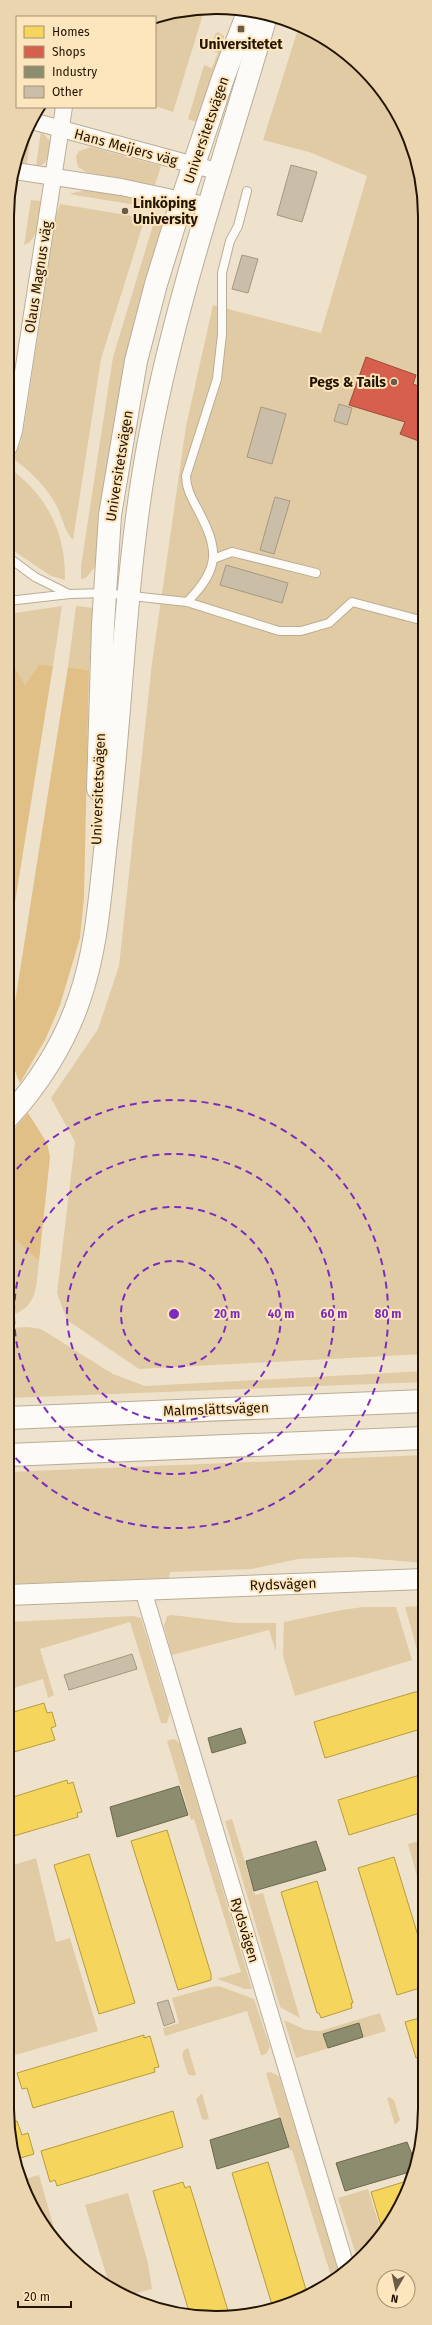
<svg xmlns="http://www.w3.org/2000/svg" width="432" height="2325" viewBox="0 0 432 2325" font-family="'Fira Sans',sans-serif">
  <rect width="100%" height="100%" fill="#efe2cc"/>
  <g fill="#e1cba5">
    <polygon points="204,11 173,112 155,106 155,17 162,14"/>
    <polygon points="299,26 308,28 364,68 404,124 425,202 424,1354 139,1369 67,1320 57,1293 75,1142 51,1098 98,1029 119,966 152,663 186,426 213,305 321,333 367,176 309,152 263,140"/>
    <polygon points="218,32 224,36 220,68 200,123 188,119 204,65 212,68 218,53 210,49 215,34"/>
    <polygon points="30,127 32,127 27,163 18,162"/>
    <path d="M41 131 50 141C48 151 50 166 36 166Z"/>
    <polygon points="91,147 161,166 155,185 86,172 78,167 76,157 79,151"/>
    <polygon points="89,189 137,198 149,203 148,207 69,194"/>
    <path d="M31 200 41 201C38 214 40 241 24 245Z"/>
    <path d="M60 204 145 218 101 359 73 540C64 531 62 515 55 503 44 484 29 470 12 458L20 444 24 427 56 216Z"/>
    <polygon points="157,212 162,227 97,564 86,578 81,579 81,566 113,357"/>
    <path d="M9 468C47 495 66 533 65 580L51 576 8 547Z"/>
    <polygon points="62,606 53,666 39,664 25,685 8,655 8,614"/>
    <polygon points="76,606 94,608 89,670 68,667"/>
    <path d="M8 1233 39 1261C36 1287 38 1309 8 1316Z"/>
    <polygon points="28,1327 41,1329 113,1374 145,1386 424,1371 424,1382 8,1398 8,1328"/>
    <polygon points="424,1455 424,1563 352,1557 298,1559 252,1569 170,1572 169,1578 7,1584 8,1472"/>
    <polygon points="424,1606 424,1674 405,1607"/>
    <polygon points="363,1607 396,1607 412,1660 295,1696 283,1656 284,1622 342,1610"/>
    <polygon points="172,1615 238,1623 276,1623 276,1652 269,1630 172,1655 164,1626 167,1616"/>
    <polygon points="134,1616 141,1618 170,1713 167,1723 161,1723 130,1622 40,1649 54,1695 48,1698 43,1679 7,1690 7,1622"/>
    <polygon points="172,1739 176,1740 180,1744 252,1989 245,1989 217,1979 241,1972 194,1819 191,1820 167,1741"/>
    <polygon points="232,1819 255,1895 263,1893 300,2018 280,2007 225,1821"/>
    <polygon points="423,1840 423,1897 408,1844"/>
    <polygon points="36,1858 56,1942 70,1938 98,2031 12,2056 7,2041 7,1867"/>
    <polygon points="219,1986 254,1999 270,2047 266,2054 261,2055 247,2011 165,2036 163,2028 179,2023 172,1998 211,1987"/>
    <polygon points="380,2013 386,2031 296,2058 284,2020 306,2030 320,2031"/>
    <polygon points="188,2048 196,2074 193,2076 188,2074 182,2055 184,2050"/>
    <polygon points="270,2072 279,2076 340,2274 332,2279 292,2150 289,2150 266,2073"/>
    <polygon points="202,2093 209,2119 205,2120 202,2119 196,2099"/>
    <polygon points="389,2097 394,2100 400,2120 395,2125 387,2098"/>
    <polygon points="39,2175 58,2242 23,2189 21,2180"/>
    <polygon points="368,2189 381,2231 358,2261 338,2198"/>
    <polygon points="128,2193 148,2263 152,2289 126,2296 102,2279 107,2277 85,2205"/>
  </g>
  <g fill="#e0c087">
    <polygon points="8,655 25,685 39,664 53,666 8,946"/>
    <path d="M68 667 89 670 84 898 80 938 60 1005 46 1038 20 1083C9 1060 10 1045 12 1021Z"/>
    <polygon points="28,1113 47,1143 50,1157 39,1261 8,1233 8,1136"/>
  </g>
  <g fill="#f6d55c" stroke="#b69b40">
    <polygon points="415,1692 421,1692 424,1702 424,1728 325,1758 314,1722"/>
    <polygon points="44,1703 47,1713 52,1712 56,1726 51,1728 55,1740 7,1754 7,1714"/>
    <polygon points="423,1774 423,1812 349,1835 338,1800"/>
    <polygon points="67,1780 68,1784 73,1782 82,1812 77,1813 78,1817 7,1838 7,1799"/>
    <polygon points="167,1830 211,1974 211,1980 178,1990 131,1841"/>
    <polygon points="89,1854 135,2003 99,2014 54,1865"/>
    <polygon points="394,1857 423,1952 423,1987 397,1995 358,1868"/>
    <polygon points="317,1881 353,2003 351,2003 352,2008 321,2018 319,2013 317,2013 281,1892"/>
    <polygon points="423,2017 423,2056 416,2058 405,2022"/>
    <polygon points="144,2035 144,2038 150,2036 159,2067 154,2068 155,2072 33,2108 27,2088 22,2089 17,2073"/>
    <polygon points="173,2111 183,2147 57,2186 55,2180 50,2182 41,2151"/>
    <polygon points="17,2121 22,2135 28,2133 34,2154 17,2159 10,2123"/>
    <polygon points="268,2162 307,2293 283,2307 273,2308 232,2173"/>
    <polygon points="407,2181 408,2185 403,2202 382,2229 371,2192"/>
    <polygon points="183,2182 185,2188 190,2186 229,2314 203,2318 190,2315 153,2191"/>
  </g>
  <polygon fill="#d6604d" stroke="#a04936" points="366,357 416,375 413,384 424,388 424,443 400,434 405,422 349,405"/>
  <g fill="#8c8c6e" stroke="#6c684d">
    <polygon points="241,1728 246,1743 212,1753 208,1738"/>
    <polygon points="179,1786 188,1815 117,1837 110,1807"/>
    <polygon points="316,1841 326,1870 254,1891 246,1861"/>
    <polygon points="359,2023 363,2037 328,2048 323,2034"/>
    <polygon points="280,2118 289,2147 217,2169 210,2140"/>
    <polygon points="407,2142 415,2162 413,2171 345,2191 336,2163"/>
  </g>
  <g fill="#cbbea8" stroke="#a59881">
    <polygon points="291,165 317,172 302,222 277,215"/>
    <polygon points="242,255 258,259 248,293 232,289"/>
    <polygon points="339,404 352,408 347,425 334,421"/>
    <polygon points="261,407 286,414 272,464 247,457"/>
    <polygon points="275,497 290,501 274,554 260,550"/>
    <polygon points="226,565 288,583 282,603 220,585"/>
    <polygon points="132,1654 137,1669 69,1690 64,1675"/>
    <polygon points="168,2000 175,2022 164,2026 157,2003"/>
  </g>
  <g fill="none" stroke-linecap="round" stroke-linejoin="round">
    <g stroke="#baad96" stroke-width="10">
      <g id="service">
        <polyline points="8,557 35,577 69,594"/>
        <polyline points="213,559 232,552 316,573"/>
        <polyline points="8,601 70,594 104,593 187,602 279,631 301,631 329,623 352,602 424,621"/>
        <path d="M187 602C221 568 219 549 197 508 191 497 186 488 186 476L217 379 222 334V273L230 241 238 226 247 191"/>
      </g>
    </g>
    <g stroke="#baad96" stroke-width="18">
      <g id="minor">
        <polyline points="32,121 220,172"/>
        <polyline points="15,171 121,187 210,206"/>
        <polyline points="9,447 14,431 64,107"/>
        <polyline points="143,1590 347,2270"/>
      </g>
    </g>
    <g stroke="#baad96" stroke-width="22">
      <polyline id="tertiary" points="7,1595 424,1579"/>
    </g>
    <g stroke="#baad96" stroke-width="24">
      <g id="secondary">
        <polyline points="98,789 103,625 110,515 136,361 156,284 182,200 223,78 249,10"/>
        <path d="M8 1117C38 1085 65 1042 79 1000 97 949 100 895 106 842 123 707 124 570 150 436 177 294 226 155 266 16"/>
      </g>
    </g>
    <g stroke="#baad96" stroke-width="24">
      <g id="motorway">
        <polyline points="8,1418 424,1401"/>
        <polyline points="8,1455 424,1438"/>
      </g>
    </g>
    <use href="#service" stroke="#fdfbf7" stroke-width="8"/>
    <use href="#minor" stroke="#fdfbf7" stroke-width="16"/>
    <use href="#tertiary" stroke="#fdfbf7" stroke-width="20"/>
    <use href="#secondary" stroke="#fdfbf7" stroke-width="22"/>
    <use href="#motorway" stroke="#fdfbf7" stroke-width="22"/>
  </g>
  <g fill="none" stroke="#7b2cbf" stroke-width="2" stroke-dasharray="7 5">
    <circle cx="174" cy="1314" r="53"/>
    <circle cx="174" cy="1314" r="107"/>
    <circle cx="174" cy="1314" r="160"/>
    <path d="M9 1178A214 214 0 1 1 8 1449"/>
  </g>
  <g fill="#6a5c47" stroke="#fde6be" stroke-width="1.5">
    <rect x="237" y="25" width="8" height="8" rx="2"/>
    <circle cx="125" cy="211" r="4"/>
    <circle cx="394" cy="382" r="4"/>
  </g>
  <g text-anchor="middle" stroke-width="4" stroke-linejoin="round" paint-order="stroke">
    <g font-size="14" font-weight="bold" fill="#221400" stroke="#fde6be">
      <text x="241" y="49">Universitetet</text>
      <text x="133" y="208" text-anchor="start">Linköping<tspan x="133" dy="16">University</tspan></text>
      <text x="386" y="387" text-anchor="end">Pegs &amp; Tails</text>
    </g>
    <g font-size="14" fill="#221400" stroke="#fde6be">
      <text transform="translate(206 130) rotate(-71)" y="5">Universitetsvägen</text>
      <text transform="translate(126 147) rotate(15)" y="5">Hans Meijers väg</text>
      <text transform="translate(38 277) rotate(-81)" y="5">Olaus Magnus väg</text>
      <text transform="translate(119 466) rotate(-81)" y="5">Universitetsvägen</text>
      <text transform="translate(98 789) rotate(-88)" y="5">Universitetsvägen</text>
      <text transform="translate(216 1409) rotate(-2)" y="5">Malmslättsvägen</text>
      <text transform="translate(283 1584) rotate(-2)" y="5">Rydsvägen</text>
      <text transform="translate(245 1930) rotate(73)" y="5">Rydsvägen</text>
    </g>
  </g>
  <path d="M0 0H432V2325H0ZM216 14H216A202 202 0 0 1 418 216V2109A202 202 0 0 1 216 2311H216A202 202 0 0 1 14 2109V216A202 202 0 0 1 216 14Z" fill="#ebd5af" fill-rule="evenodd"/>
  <path fill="none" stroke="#221400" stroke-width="2" d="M216 14H216A202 202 0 0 1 418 216V2109A202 202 0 0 1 216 2311H216A202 202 0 0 1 14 2109V216A202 202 0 0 1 216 14Z"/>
  <circle cx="174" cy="1314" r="6" fill="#7b2cbf" stroke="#fde6be" stroke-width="2"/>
  <g font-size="12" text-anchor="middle" font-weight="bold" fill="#7b2cbf" stroke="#fde6be" stroke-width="4" stroke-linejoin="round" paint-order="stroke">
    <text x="227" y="1318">20 m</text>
    <text x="281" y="1318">40 m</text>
    <text x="334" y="1318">60 m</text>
    <text x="388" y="1318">80 m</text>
  </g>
  <rect x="16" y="16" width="140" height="92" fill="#fde6be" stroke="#a59272"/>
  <rect x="24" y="26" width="20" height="12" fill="#f6d55c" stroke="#a59272"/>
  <text x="52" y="36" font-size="12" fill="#221400">Homes</text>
  <rect x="24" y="46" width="20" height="12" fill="#d6604d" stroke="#a59272"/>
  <text x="52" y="56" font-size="12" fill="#221400">Shops</text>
  <rect x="24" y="66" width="20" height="12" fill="#8c8c6e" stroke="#a59272"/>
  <text x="52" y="76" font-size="12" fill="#221400">Industry</text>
  <rect x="24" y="86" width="20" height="12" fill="#cbbea8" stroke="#a59272"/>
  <text x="52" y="96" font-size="12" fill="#221400">Other</text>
  <g transform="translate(396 2289) rotate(189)"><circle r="19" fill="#fde6be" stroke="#a59272"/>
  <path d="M0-3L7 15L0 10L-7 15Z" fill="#6a5c47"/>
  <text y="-6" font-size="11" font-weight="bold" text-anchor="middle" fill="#221400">N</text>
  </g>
  <path d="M18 2301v6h53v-6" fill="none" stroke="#221400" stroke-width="2"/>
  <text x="24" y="2301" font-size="12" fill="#221400" stroke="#fde6be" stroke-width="3" paint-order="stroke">20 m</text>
</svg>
